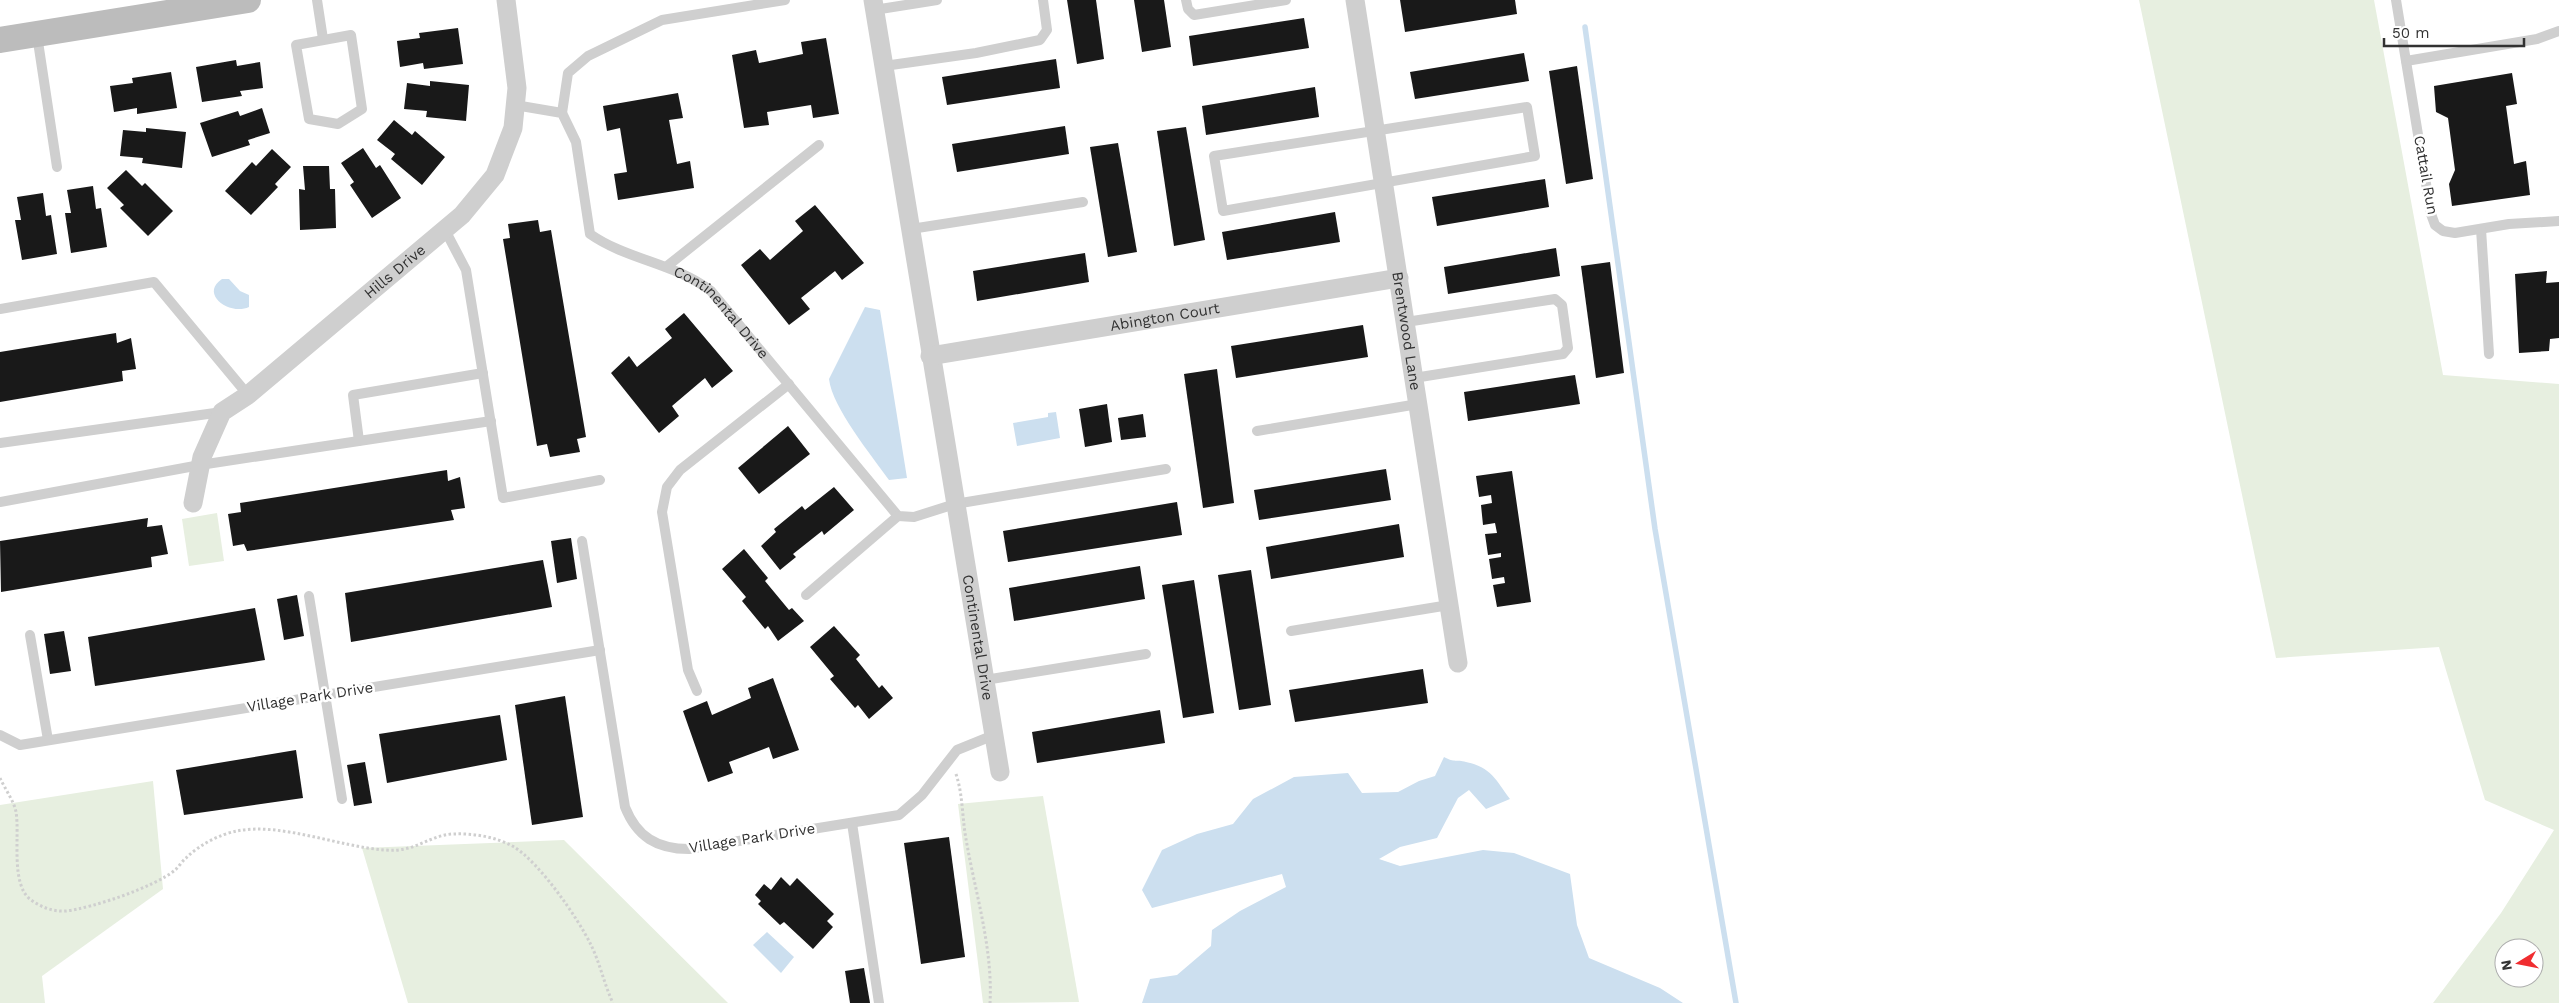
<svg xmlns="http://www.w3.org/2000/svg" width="2559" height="1003" viewBox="0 0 2559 1003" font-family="'Work Sans',sans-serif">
  <rect width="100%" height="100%" fill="#fff"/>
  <g fill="#e7efe0" fill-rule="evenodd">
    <path d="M2139 0H2374L2443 375 2559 384V1003H2433L2501 913 2554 830 2485 800 2439 647 2276 658ZM2504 948H2534V978H2504Z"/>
    <polygon points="217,513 224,561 189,566 182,519"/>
    <polygon points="153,781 163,889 42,976 45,1003 0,1003 0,805"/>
    <polygon points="1043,796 1079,1002 983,1003 958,804"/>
    <polygon points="564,840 728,1003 408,1003 362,848"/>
  </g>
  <g fill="#ccdfef">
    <path d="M222 279H229L240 291 249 295V307C230 316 199 294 222 279Z"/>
    <path d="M865 307 880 310 907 478 889 480C872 456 832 407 829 379Z"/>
    <polygon points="1056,412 1060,438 1017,446 1013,423 1048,417 1048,413"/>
    <path d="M1444 757C1455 763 1456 759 1466 762 1491 767 1496 780 1510 799L1486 809 1469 790 1458 798 1437 838 1400 847 1379 859 1400 866 1483 850 1514 853 1570 874 1577 925 1589 958 1660 988 1683 1003H1142L1150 979 1177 975 1211 946 1212 930 1240 911 1286 887 1282 874 1152 908 1142 890 1162 850 1197 834 1233 824 1253 799 1294 777 1348 773 1362 793 1398 792 1419 781 1435 776Z"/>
    <polygon points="767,932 794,957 781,973 753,945"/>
  </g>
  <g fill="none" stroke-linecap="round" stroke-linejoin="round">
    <polyline stroke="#ccdfef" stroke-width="5.5" points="1585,27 1655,529 1736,1003"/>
  </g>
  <g fill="#191919">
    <polygon points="1067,0 1096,0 1104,59 1077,64"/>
    <polygon points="1134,0 1164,0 1171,47 1142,52"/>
    <polygon points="1400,0 1515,0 1517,14 1405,32"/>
    <polygon points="1304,18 1309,48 1193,66 1189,36"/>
    <polygon points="458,28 463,64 424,69 423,63 400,67 397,41 420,38 419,33"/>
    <polygon points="826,38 839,114 813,118 811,105 767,112 769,125 744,128 732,55 756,50 759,63 803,54 801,42"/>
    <polygon points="1524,53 1529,81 1415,99 1410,72"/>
    <polygon points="1056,59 1060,88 947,105 942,77"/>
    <polygon points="236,60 237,66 260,62 263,88 240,91 242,96 202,102 196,67"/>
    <polygon points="1577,66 1593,179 1566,184 1549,71"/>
    <polygon points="171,72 177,108 137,114 137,108 114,112 110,86 133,83 132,78"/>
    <polygon points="2512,73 2517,104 2506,106 2514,164 2526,161 2530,195 2452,206 2449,184 2455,170 2448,118 2436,112 2434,86"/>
    <polygon points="430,81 469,85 466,121 426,117 427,111 404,109 407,83 430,86"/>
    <polygon points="1315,87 1319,117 1206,135 1202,106"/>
    <polygon points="678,93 683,118 669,120 677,164 690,161 694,188 618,200 614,174 627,172 620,128 607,131 603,106"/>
    <polygon points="262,108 270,133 248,140 250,145 212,157 200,123 238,111 240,116"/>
    <polygon points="394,120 412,135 415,131 445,157 422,185 391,159 395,154 377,140"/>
    <polygon points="1065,126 1069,154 957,172 952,144"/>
    <polygon points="1186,127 1205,240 1174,246 1157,131"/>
    <polygon points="146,128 186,132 182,168 142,163 143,158 120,156 123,130 146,132"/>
    <polygon points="1118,143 1137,252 1108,257 1090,147"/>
    <polygon points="363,148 376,168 380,165 401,198 372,218 350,185 354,182 341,163"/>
    <polygon points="272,149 291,167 275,184 278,187 251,215 225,191 252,162 256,166"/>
    <polygon points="303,166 329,166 330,189 335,189 336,228 300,230 299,189 305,190"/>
    <polygon points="126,170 142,186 145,183 173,211 148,236 120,208 124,205 107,188"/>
    <polygon points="1545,179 1549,207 1437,226 1432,197"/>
    <polygon points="93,186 96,209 101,208 107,247 71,253 65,213 71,213 67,190"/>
    <polygon points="43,193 46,216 51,215 57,254 22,260 15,220 21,220 17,197"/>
    <polygon points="815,205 864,263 842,280 835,271 801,298 810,309 789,325 741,265 760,249 770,260 803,231 795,221"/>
    <polygon points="1335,212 1340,242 1227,260 1222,232"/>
    <polygon points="538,220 540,232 551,230 586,437 577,439 580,452 550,457 547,444 537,446 503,239 510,238 508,224"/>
    <polygon points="1556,248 1560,276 1448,294 1444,267"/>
    <polygon points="1085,253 1089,282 977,301 973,271"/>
    <polygon points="1610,262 1624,373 1596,378 1581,266"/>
    <polygon points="2547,271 2546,283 2559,282 2559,338 2550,339 2549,351 2519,353 2515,274"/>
    <polygon points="684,313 733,371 712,388 705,378 672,406 679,416 659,433 611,373 629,356 637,367 672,338 665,329"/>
    <polygon points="1363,325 1368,357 1236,378 1231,346"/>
    <polygon points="116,333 117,343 131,338 136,369 122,371 123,381 0,402 0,352"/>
    <polygon points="1217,369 1234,503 1203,508 1184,374"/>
    <polygon points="1575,375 1580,404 1468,421 1464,392"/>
    <polygon points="1107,404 1112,442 1085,447 1079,409"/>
    <polygon points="1143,414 1146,437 1121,440 1118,418"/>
    <polygon points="788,426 810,454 759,494 738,468"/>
    <polygon points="1386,469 1391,500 1259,520 1254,490"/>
    <polygon points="447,470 448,481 460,477 465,508 451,510 454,520 247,551 244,544 233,546 228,514 241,512 240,503"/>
    <polygon points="1512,471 1531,602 1497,607 1493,585 1505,583 1504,577 1492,579 1489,559 1501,557 1501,553 1488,555 1485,534 1497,533 1495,523 1483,525 1481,505 1492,503 1491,495 1479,497 1476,476"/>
    <polygon points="834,487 854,510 824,535 822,531 793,554 796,557 780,570 761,546 776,532 774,529 802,506 805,510"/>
    <polygon points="1177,502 1182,535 1008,562 1003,531"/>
    <polygon points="148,518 147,527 162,525 168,554 151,557 152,567 1,592 0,541"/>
    <polygon points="1399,524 1404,557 1271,579 1266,547"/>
    <polygon points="571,538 577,579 557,583 551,541"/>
    <polygon points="744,549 768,578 765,581 789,610 792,608 804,621 778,641 768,626 765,629 742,601 746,597 722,569"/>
    <polygon points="543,560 552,607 351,642 345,593"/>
    <polygon points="1140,566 1145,599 1014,621 1009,588"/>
    <polygon points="1251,570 1271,705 1239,710 1218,575"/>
    <polygon points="1194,580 1214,713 1183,718 1162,585"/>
    <polygon points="297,595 304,636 284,640 277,599"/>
    <polygon points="255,608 265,660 95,686 88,637"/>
    <polygon points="834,626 860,655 856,659 879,688 882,685 893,698 869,719 858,705 855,708 830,679 834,676 810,647"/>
    <polygon points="64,631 71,671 50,674 44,634"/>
    <polygon points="1423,669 1428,703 1295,722 1289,690"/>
    <polygon points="773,678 799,750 773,759 769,747 729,762 733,773 708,782 683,711 707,701 712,715 751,698 748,688"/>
    <polygon points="565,696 583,817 532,825 515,705"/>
    <polygon points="1160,710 1165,743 1037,763 1032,732"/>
    <polygon points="500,715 507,760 387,783 379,734"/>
    <polygon points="296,750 303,798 184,815 176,770"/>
    <polygon points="365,762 372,803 354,806 347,765"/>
    <polygon points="949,837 965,957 921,964 904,843"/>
    <polygon points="781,877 790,886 797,878 834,914 827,921 833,927 813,949 784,922 780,925 758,904 761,901 755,895 764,884 771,890"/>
    <polygon points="864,968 870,1003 850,1003 845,971"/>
  </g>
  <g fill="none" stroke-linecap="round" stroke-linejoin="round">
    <g stroke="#cfcfcf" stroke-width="3" stroke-dasharray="2.5 2.5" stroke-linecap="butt">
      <path d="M956 774C963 795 962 817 966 839 975 892 993 948 990 1003"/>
      <path d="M0 778C5 789 14 801 16 812 20 835 10 885 31 900 41 907 53 912 66 911 92 908 155 887 175 870 179 867 182 861 186 858 199 845 220 834 237 831 280 822 340 847 385 850 415 853 429 835 453 834 473 833 497 837 514 847 539 862 578 918 591 945 600 963 604 984 613 1003"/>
    </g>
    <g stroke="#cfcfcf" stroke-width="10">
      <polyline points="317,0 323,39"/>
      <polyline points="1186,0 1188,9 1194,15 1286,0"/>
      <polyline points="2396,0 2431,214 2435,225 2443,231 2455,233 2509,224 2559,221"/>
      <polyline points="874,10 937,0"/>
      <polyline points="37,35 57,167"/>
      <polygon points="351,35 362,109 338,124 309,119 296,45"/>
      <polyline points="2406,61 2537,39 2559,31"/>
      <polyline points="884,66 976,53 1040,40 1047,30 1043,0"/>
      <path id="s1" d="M515 105 562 113 576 142 590 234C627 260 675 263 711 291L898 516 914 517 955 504 1166 469"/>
      <polygon points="1527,107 1535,156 1223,211 1214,156"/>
      <polyline points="562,113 568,73 588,56 662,20 785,0"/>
      <polyline points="911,229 1083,202"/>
      <polyline points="2481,229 2489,354"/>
      <polyline points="445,230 466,270 503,498 600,480"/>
      <polyline points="666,267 819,145"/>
      <polyline points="0,309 154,282 248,395"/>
      <polyline points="1406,322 1555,299 1562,305 1568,348 1563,354 1414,378"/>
      <polyline points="1257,431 1418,404"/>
      <polyline points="359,441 353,395 483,373"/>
      <polyline points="0,443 222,412"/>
      <polyline points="0,502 200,465 491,421"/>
      <path d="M582 541 625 807C637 837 657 849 689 849L899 815 922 795 957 750 994 735"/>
      <polyline points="806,595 898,516"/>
      <polyline points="309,596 342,799"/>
      <polyline points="1291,631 1449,605"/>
      <polyline points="30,635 48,740"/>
      <polyline points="985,680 1146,654"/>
      <polyline points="697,691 688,670 662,512 667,487 680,470 789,384"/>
      <polyline points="0,735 20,745 600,650"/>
      <polyline points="852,823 879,1003"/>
    </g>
    <g stroke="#cfcfcf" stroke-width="19">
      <path id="s2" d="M873 0 1000 772"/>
      <path id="s3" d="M1355 0 1458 663"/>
      <path id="s4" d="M930 356 1399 278"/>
      <path id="s5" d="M193 503 202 457 222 412 248 395 462 215 495 175 513 128 517 88 506 0"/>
    </g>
    <polyline stroke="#bcbcbc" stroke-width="26" points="0,40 248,0"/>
  </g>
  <g text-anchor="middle" stroke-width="5" stroke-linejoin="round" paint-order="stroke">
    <g font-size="15" fill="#323232" stroke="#fff">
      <text transform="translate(2426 175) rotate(80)" y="5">Cattail Run</text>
      <text dy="5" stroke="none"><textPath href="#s5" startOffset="319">Hills Drive</textPath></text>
      <text dy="5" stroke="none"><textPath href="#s1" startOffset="329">Continental Drive</textPath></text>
      <text dy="5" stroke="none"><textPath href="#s4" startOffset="238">Abington Court</textPath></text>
      <text dy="5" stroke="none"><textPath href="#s3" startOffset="335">Brentwood Lane</textPath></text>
      <text dy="5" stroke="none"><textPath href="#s2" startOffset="646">Continental Drive</textPath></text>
      <text transform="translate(310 697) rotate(-9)" y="5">Village Park Drive</text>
      <text transform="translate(752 838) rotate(-9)" y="5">Village Park Drive</text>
    </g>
  </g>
  <g transform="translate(2519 963) rotate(260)"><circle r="24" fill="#ffffff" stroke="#adadad"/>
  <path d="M0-4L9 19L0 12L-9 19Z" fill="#f02d30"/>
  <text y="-8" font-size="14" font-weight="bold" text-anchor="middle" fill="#323232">N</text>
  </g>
  <path d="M2384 38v8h140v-8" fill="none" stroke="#323232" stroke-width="2.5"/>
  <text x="2392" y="38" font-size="15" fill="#323232" stroke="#ffffff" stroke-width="4" paint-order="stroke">50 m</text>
</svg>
